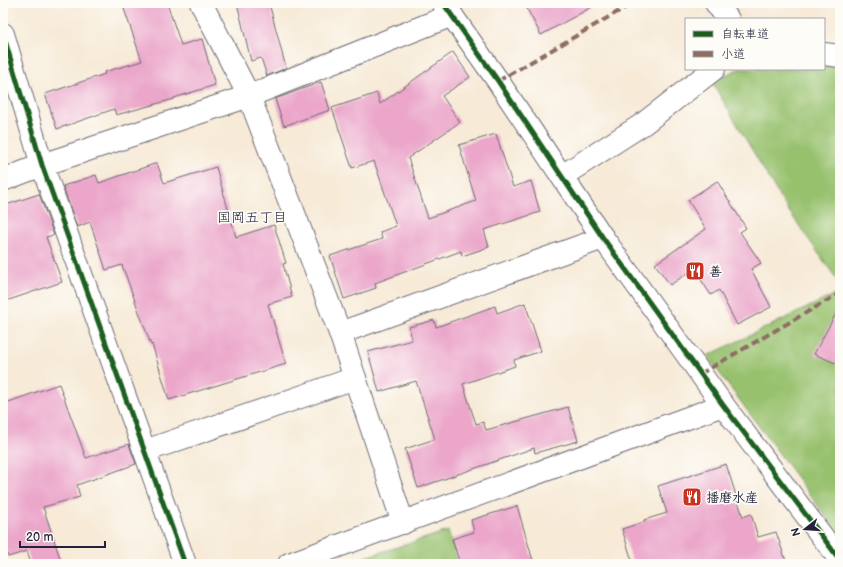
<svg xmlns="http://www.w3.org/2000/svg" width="843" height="567" viewBox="0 0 843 567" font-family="'Balsamiq Sans','Klee One',sans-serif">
  <rect width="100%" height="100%" fill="#fdfcf7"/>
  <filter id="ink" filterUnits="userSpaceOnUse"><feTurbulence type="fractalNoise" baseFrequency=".025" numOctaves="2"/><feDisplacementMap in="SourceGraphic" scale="8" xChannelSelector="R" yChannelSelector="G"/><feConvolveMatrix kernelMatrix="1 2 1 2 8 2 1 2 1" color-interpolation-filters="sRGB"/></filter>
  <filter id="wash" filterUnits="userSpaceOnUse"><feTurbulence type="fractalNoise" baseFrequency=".012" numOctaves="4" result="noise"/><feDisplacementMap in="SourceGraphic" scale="16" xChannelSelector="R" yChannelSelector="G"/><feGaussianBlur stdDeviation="0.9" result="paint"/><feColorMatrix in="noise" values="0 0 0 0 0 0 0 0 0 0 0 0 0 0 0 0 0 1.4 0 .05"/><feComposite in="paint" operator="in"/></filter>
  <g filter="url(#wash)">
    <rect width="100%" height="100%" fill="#f7ead7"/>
    <g fill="#97c16d" stroke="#5c7254">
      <polygon points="824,65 840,67 840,284 784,204 712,82 738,69 824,69"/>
      <polygon points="840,292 840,536 707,356"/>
      <polygon points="448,531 458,564 343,564"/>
    </g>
    <g id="blocks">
      <g fill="#eba6ca">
        <polygon points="122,3 167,3 181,45 202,39 215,85 174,98 174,99 116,115 114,109 57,129 45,94 105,74 104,72 142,61"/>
        <polygon points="237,3 269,3 286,68 267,76 261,58 251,61"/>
        <polygon points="524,3 599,3 541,35"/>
        <polygon points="453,52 470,77 442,96 460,122 408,158 428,218 476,201 459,145 496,134 513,187 531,181 540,212 484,230 489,247 462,256 461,251 375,283 376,288 344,299 330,256 382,239 380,232 396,226 374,161 352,168 332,108 377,93 380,104"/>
        <polygon points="321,82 330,110 284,126 275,99"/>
        <polygon points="157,163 164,183 216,167 236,237 274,225 286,263 283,264 292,297 268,304 286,364 169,400 152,344 151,345 122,265 106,270 90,222 77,227 63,186 96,175 99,183"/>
        <polygon points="717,181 746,228 740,232 761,263 751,269 771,307 737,325 719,290 711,295 694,269 670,285 655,264 706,229 688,200"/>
        <polygon points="39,194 54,235 46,237 62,282 3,302 3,206"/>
        <polygon points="525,303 541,351 514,360 515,366 463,384 476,424 483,422 486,430 568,407 578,441 535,453 534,448 418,488 405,449 435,439 416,381 379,392 368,352 412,340 409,327 434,320 436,327 495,306 497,313"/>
        <polygon points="840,306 840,365 814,354"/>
        <polygon points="59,384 86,458 129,444 136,464 77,485 80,497 43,507 62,564 31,564 27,551 8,557 3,541 3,404"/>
        <polygon points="726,464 743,517 751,514 758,537 776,532 787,564 633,564 622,529 644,522 644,520 667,513 658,486"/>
        <polygon points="517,506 534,564 460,564 452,539 474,532 471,520"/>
      </g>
    </g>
  </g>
  <g filter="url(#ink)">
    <use href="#blocks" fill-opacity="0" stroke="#6d6872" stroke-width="1"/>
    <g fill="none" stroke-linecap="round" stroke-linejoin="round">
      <g stroke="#6d6872" stroke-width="24">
        <g id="minor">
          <polyline points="201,3 249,96 340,333 403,523"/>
          <polyline points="443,3 498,81 603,238 723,405 840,560"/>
          <polyline points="716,3 728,19"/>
          <polyline points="3,34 42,165 185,564"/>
          <polyline points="824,54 840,56"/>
          <polyline points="562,176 643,124 714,69"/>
          <polyline points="3,180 42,165 249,96 452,15"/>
          <polyline points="340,333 603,238"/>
          <polyline points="145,451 355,378"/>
          <polyline points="289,564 723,405"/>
        </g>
      </g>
      <use href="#minor" stroke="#fff" stroke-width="22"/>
      <g stroke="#8d6e63" stroke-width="4" stroke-dasharray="8 4" stroke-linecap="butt">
        <polyline points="498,81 633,3"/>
        <polyline points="700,374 840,293"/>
      </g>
      <g stroke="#fdfcf7" stroke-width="8">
        <g id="cycleway">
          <polyline points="443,3 498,81 603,238 723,405 840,560"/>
          <polyline points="3,34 42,165 185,564"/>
        </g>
      </g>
      <use href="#cycleway" stroke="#1b5e20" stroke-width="5"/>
    </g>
  </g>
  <defs>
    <g id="restaurant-square" transform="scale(1)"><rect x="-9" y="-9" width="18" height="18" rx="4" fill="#c8321e" stroke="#fdfcf7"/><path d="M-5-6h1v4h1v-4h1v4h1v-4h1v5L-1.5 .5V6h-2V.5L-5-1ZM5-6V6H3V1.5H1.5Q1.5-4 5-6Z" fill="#fff"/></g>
  </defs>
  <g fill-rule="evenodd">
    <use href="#restaurant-square" x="695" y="271"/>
    <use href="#restaurant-square" x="692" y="497"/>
  </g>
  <g text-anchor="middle" stroke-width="3.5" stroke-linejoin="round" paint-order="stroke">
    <g font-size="13" font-weight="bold" fill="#22223b" stroke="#fdfcf7" text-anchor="start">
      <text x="709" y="276">善</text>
      <text x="706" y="502">播磨水産</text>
    </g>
    <g font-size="14" fill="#22223b" stroke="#fdfcf7">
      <text x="252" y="222">国岡五丁目</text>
    </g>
  </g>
  <rect width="843" height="567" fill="none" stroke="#fdfcf7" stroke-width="16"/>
  <rect x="685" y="18" width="140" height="52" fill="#fdfcf7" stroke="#a5a5ac"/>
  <rect x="693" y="31" width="20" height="6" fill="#1b5e20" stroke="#a5a5ac"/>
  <text x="721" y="38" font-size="12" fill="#22223b">自転車道</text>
  <rect x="693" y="51" width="20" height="6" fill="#8d6e63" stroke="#a5a5ac"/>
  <text x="721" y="58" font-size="12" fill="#22223b">小道</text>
  <g transform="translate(805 529) rotate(253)" stroke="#fdfcf7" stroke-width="3" paint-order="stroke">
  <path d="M0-3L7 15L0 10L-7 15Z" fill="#22223b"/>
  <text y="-6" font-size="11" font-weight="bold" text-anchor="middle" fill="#22223b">N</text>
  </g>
  <path d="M20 541v6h85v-6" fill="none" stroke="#22223b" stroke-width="2"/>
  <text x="26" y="541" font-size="12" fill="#22223b" stroke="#fdfcf7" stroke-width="3" paint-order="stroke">20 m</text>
</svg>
